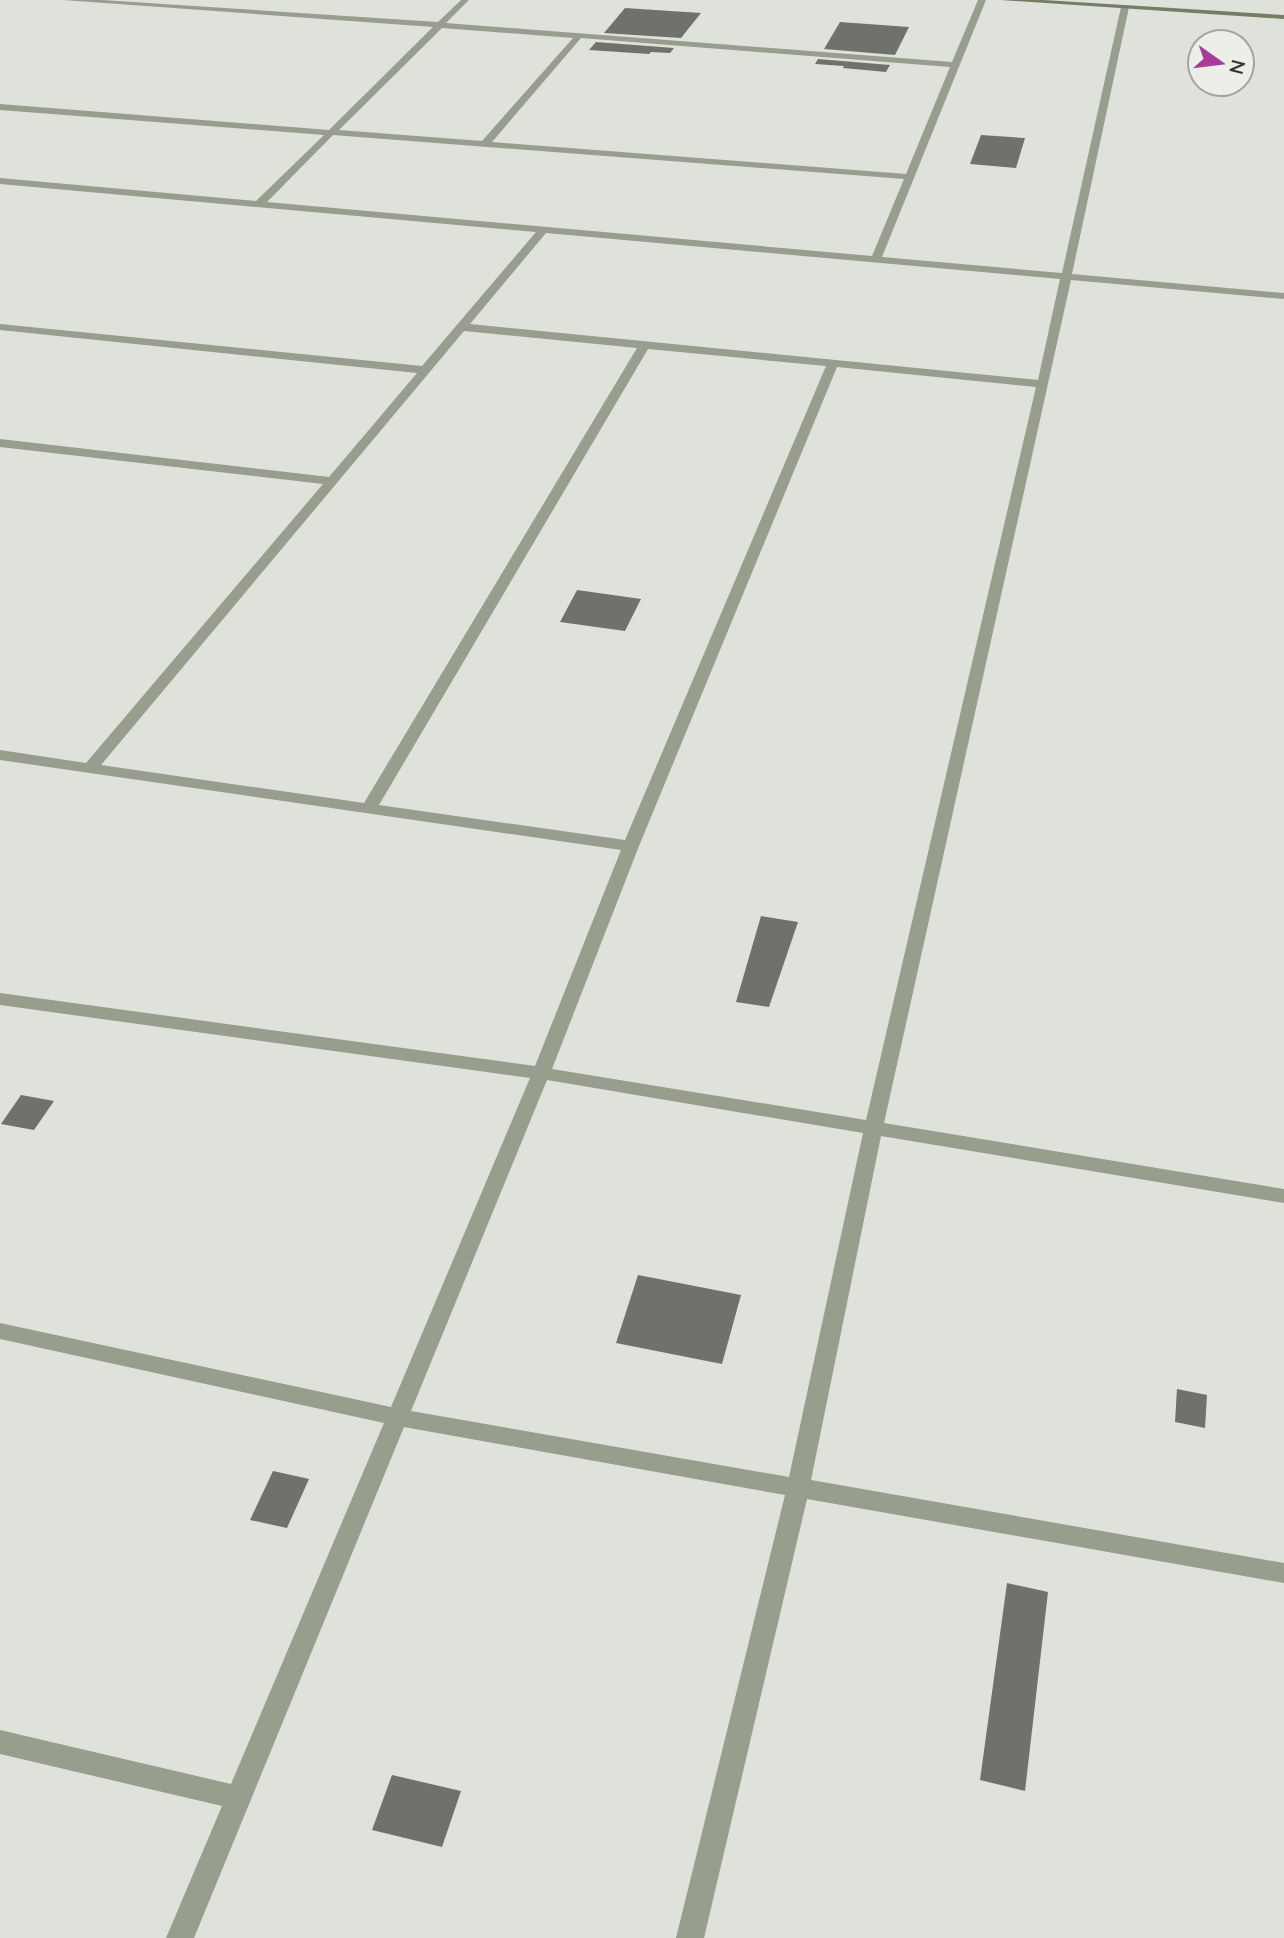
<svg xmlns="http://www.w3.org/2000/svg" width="1284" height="1938" viewBox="0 0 1284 1938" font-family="'Nunito Sans',sans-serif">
  <rect width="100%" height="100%" fill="#dfe1db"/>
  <g fill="#6f726c">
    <polygon points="625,8 701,13 681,38 604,33"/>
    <polygon points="840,22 909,27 895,55 824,49"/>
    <polygon points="596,42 674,48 670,53 651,52 649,54 589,50"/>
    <polygon points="818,59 890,65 886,72 843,68 844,66 815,64"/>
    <polygon points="981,135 1025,138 1016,168 970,164"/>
    <polygon points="577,590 641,599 625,631 560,622"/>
    <polygon points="761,916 798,922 769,1007 736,1002"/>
    <polygon points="21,1095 54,1101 34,1130 1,1124"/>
    <polygon points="638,1275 741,1295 722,1364 616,1343"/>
    <polygon points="1177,1389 1207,1395 1205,1428 1175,1422"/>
    <polygon points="273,1471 309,1479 287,1528 250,1520"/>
    <polygon points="1007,1583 1048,1592 1025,1791 980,1780"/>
    <polygon points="392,1775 461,1791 442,1847 372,1830"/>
  </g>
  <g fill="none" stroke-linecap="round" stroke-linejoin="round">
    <path fill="#979e8d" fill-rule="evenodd" d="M63 0H102L438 22 461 0H469L446 23 952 62 978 0H986L882 257 1062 273 1121 7 1125 5 1129 7 1072 274 1284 293V299L1071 280 884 1123 1284 1189V1203L881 1136 811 1480 1284 1563V1583L807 1499 704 1938H676L785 1495 404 1427 194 1938H166L222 1806 0 1754V1730L231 1784 384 1423 0 1339V1323L391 1407 530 1078 0 1005V993L535 1066 621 850 0 760V750L86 763 323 484 0 447V439L329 477 417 373 0 330V324L422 366 536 232 0 184V178L256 201 324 135 0 110V104L329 130 433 27ZM442 28 573 38 482 141 339 130ZM581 38 950 67 906 174 492 142ZM333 135 904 179 872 256 267 202ZM546 233 1060 279 1038 380 470 324ZM464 331 637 348 364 803 101 765ZM648 349 826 366 625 840 379 805ZM837 367 1036 387 866 1120 552 1069 639 846ZM547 1080 863 1133 789 1477 411 1411Z"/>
    <polygon fill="#747e64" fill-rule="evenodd" points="1001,0 1044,0 1284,15 1284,19"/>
  </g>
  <g transform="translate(1221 63) rotate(104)"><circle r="33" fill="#ecefe8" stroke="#a3a5a0" stroke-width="2"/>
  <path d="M0-5L12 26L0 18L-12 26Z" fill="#a93b99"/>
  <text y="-10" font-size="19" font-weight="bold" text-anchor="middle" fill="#353633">N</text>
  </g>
</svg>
